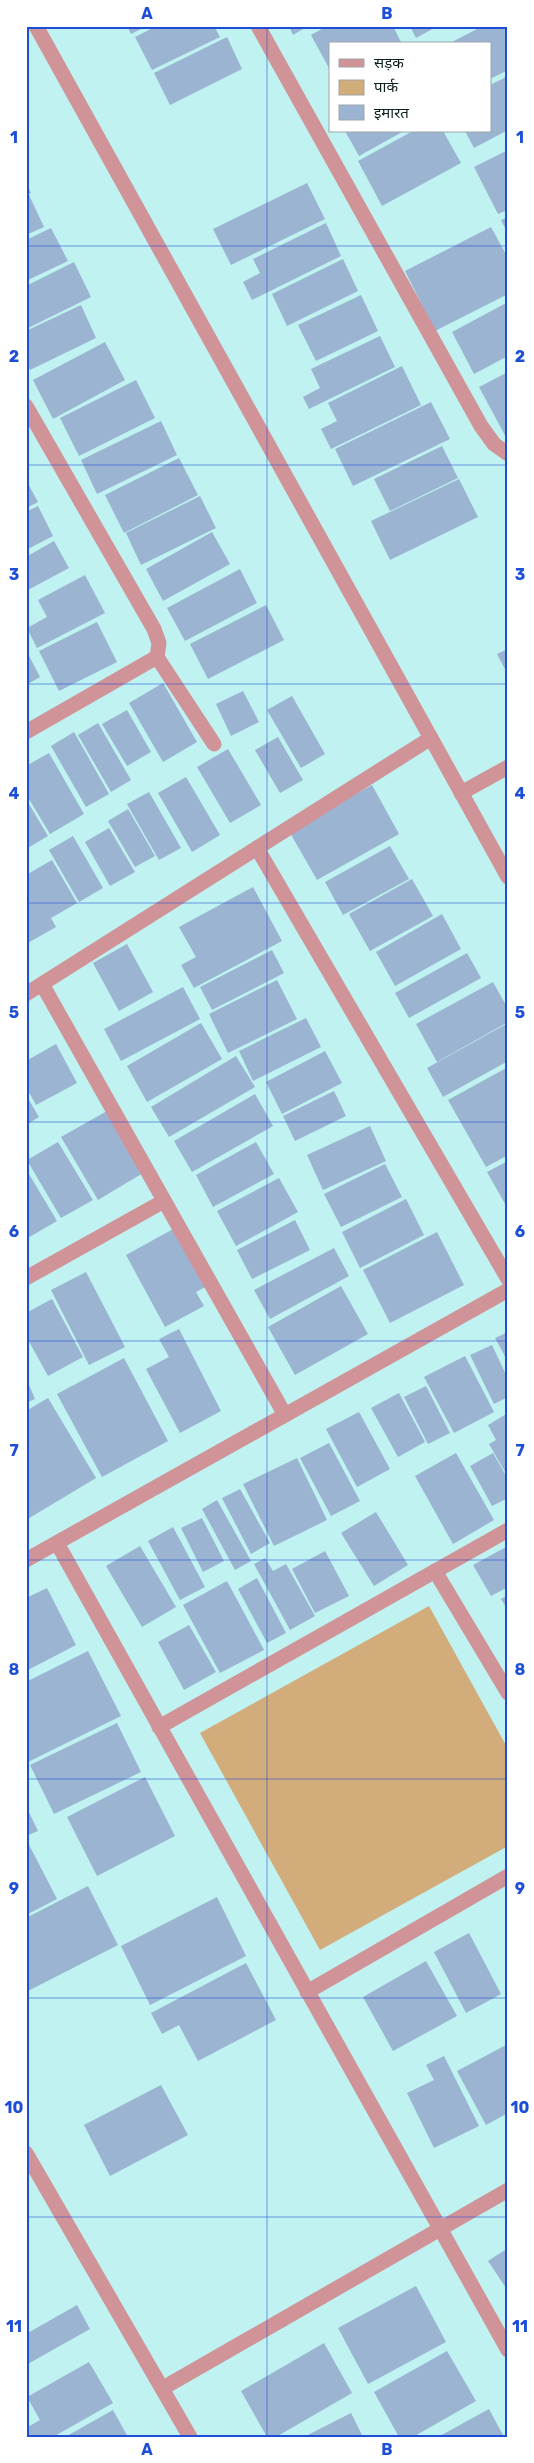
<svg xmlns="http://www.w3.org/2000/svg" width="534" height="2463" viewBox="0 0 534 2463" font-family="Rubik,'Noto Sans Devanagari',sans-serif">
  <rect width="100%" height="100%" fill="#bff2f0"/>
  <polygon fill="#d3ac7b" points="429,1606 508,1749 508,1846 320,1950 200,1733"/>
  <g fill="#9ab4d2">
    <polygon points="127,26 147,26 131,34"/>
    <polygon points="157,26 214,26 220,37 152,70 135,37"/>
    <polygon points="289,26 308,26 293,35"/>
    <polygon points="327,26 393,26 402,44 330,44 330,70 311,35"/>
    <polygon points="410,26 438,26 416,38"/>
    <polygon points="483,26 508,26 508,70 490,79 490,44 448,44"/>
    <polygon points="227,37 242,69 170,105 154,73"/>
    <polygon points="508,76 508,130 474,148 465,131 490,131 490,85"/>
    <polygon points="345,131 404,131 359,156"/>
    <polygon points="413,131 443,131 461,163 382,206 358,161"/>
    <polygon points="508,150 508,210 498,214 474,167"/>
    <polygon points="26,183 31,193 26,195"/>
    <polygon points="307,183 325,219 231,265 213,229"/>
    <polygon points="29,195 44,227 26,235 26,197"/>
    <polygon points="508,217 508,234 501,220"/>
    <polygon points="326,223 341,256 252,300 243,282 260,273 253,259"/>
    <polygon points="491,227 508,258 508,294 435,331 405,271"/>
    <polygon points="51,228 68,261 26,281 26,240"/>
    <polygon points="343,259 358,291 287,326 272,294"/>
    <polygon points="74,262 91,297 26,329 26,286"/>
    <polygon points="361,295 378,331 316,361 298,325"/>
    <polygon points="508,302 508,356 474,374 452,332"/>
    <polygon points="81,305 96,338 30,370 26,361 26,331"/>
    <polygon points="380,336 395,367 309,409 303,397 320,388 311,369"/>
    <polygon points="105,342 125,380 53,419 33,380"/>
    <polygon points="402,366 421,405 331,449 321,429 337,421 328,403"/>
    <polygon points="508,372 508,441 479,387"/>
    <polygon points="136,380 155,418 79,456 60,418"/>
    <polygon points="431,402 450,439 353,486 335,449"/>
    <polygon points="161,421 177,455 97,494 81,460"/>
    <polygon points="442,446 458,478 390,511 374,479"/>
    <polygon points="179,458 198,495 124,533 105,495"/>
    <polygon points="459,479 478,517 390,560 371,521"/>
    <polygon points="26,480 38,502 26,508"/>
    <polygon points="200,496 216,528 141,565 126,533"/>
    <polygon points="38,506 53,536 26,550 26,512"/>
    <polygon points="212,532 230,564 163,601 146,569"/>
    <polygon points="54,541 69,568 26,591 26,557"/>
    <polygon points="240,569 257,603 185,641 167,608"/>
    <polygon points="85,575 105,613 37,648 27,628 47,617 38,600"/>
    <polygon points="266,605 284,640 208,679 190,644"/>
    <polygon points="97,622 117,662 59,691 39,651"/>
    <polygon points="508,649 508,675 497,654"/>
    <polygon points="26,650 40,677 26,685"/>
    <polygon points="163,683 197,742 163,762 129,703"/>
    <polygon points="243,691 259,722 231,736 216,704"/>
    <polygon points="292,696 325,754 301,768 267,710"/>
    <polygon points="127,710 151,752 127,766 102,724"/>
    <polygon points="98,723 131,780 111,792 78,735"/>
    <polygon points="74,732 109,794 86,807 51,746"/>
    <polygon points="278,737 303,780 280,793 255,750"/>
    <polygon points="228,749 261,805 230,823 197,767"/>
    <polygon points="49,753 84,814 50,834 26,794 26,766"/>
    <polygon points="186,777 220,835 192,852 158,793"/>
    <polygon points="372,785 399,834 317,880 289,831"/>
    <polygon points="149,792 181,848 159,860 127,804"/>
    <polygon points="26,799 48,836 26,849"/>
    <polygon points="128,809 155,856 135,867 108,821"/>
    <polygon points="109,828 135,872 110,886 85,842"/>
    <polygon points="73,836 103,888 79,902 49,850"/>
    <polygon points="390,846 409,879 343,915 325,882"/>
    <polygon points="52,860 77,903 51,918 56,927 26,944 26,875"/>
    <polygon points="412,879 433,916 370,951 349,914"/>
    <polygon points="253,887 282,941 194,988 181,965 196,957 179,927"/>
    <polygon points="442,914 461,949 395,986 376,952"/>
    <polygon points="127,944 153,992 119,1011 93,963"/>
    <polygon points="272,950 284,973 212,1010 200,987"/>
    <polygon points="467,953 481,978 409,1018 395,993"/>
    <polygon points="277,980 297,1019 228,1053 209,1014"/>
    <polygon points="493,982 508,1009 508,1022 437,1062 416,1024"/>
    <polygon points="183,987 200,1019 121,1061 104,1029"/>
    <polygon points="306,1018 321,1047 253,1081 239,1051"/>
    <polygon points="201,1023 222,1059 147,1102 127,1066"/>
    <polygon points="508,1023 508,1061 443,1097 427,1068"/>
    <polygon points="56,1044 77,1083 36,1105 26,1087 26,1061"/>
    <polygon points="325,1051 342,1083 282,1114 266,1082"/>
    <polygon points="236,1056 255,1087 169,1137 151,1107"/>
    <polygon points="508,1067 508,1155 486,1167 448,1100"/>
    <polygon points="334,1091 346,1116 295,1141 283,1116"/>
    <polygon points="255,1094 273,1126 192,1172 174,1141"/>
    <polygon points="26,1095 39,1117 26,1125"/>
    <polygon points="107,1111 143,1173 98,1200 61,1137"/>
    <polygon points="370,1126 386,1161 323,1190 307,1155"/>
    <polygon points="58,1142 93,1200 61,1218 27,1160"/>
    <polygon points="256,1142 274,1174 213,1207 196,1175"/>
    <polygon points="508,1161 508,1209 487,1172"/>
    <polygon points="385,1164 402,1197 341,1227 324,1194"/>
    <polygon points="26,1169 57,1221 26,1239"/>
    <polygon points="279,1178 298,1212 236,1246 217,1211"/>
    <polygon points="406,1199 424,1235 360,1268 342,1232"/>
    <polygon points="295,1220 310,1250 252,1279 237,1250"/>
    <polygon points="175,1228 207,1286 196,1292 204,1306 165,1327 126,1255"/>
    <polygon points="437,1232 464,1285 390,1323 363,1270"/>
    <polygon points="334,1248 349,1276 270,1319 254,1290"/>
    <polygon points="86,1272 125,1347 89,1365 51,1290"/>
    <polygon points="341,1286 368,1334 295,1375 268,1327"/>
    <polygon points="52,1299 83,1357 48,1376 26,1336 26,1313"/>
    <polygon points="179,1329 221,1411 180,1433 146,1369 169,1357 159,1339"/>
    <polygon points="508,1332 508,1362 495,1338"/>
    <polygon points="492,1345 508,1379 508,1397 494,1404 470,1355"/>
    <polygon points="465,1356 494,1412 454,1433 424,1377"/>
    <polygon points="124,1358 168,1441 102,1477 57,1394"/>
    <polygon points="26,1378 35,1399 26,1403"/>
    <polygon points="426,1386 450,1433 428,1444 404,1397"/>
    <polygon points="399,1393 425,1442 398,1457 371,1408"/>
    <polygon points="48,1398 96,1478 26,1520 26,1411"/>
    <polygon points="359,1412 390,1469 357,1487 326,1429"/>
    <polygon points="508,1413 508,1477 489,1444 496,1440 488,1425"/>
    <polygon points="329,1443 360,1501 331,1516 300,1458"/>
    <polygon points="456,1453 494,1520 453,1544 415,1476"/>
    <polygon points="493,1453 508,1479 508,1498 492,1506 470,1466"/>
    <polygon points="297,1458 327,1520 274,1546 243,1484"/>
    <polygon points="240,1489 270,1543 251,1554 222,1498"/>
    <polygon points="217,1500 251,1561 235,1570 202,1509"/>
    <polygon points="376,1512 408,1565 374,1586 341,1533"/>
    <polygon points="202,1518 224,1561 203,1572 181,1528"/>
    <polygon points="173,1527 205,1587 180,1600 148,1541"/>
    <polygon points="140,1546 176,1607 142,1627 106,1566"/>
    <polygon points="508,1546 508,1587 491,1596 473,1565"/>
    <polygon points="325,1551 349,1596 315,1613 292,1569"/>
    <polygon points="265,1558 273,1571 286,1564 315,1616 290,1630 254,1564"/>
    <polygon points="257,1578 286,1633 267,1643 238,1589"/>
    <polygon points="227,1581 264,1650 220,1673 183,1605"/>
    <polygon points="47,1588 76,1645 26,1671 26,1598"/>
    <polygon points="508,1595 508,1610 501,1599"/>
    <polygon points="189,1625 216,1672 184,1690 158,1642"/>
    <polygon points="88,1651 121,1716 26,1763 26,1682"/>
    <polygon points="117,1723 141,1772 54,1814 30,1765"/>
    <polygon points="145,1777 175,1836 97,1876 67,1817"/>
    <polygon points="26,1806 38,1831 26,1836"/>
    <polygon points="26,1839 57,1899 26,1915"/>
    <polygon points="88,1886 118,1945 26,1992 26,1918"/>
    <polygon points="217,1897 246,1956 150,2005 121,1946"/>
    <polygon points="469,1933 501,1994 466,2013 434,1952"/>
    <polygon points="426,1961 457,2016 393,2051 363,1997"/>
    <polygon points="246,1963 276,2020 198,2061 179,2025 162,2034 151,2013"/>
    <polygon points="508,2044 508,2113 486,2125 457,2071"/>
    <polygon points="444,2056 479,2126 434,2148 407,2093 434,2080 426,2065"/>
    <polygon points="161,2085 188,2135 110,2176 84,2125"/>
    <polygon points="508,2248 508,2291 488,2261"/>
    <polygon points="416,2286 446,2342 368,2384 338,2328"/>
    <polygon points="77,2305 90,2329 26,2365 26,2334"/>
    <polygon points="324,2343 352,2393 276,2437 267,2437 241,2391"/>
    <polygon points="447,2351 476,2401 413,2437 399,2437 374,2392"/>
    <polygon points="89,2362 113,2403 53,2437 30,2437 26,2428 40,2420 27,2397"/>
    <polygon points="489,2409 504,2437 438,2437"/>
    <polygon points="113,2410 128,2437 65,2437"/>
    <polygon points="351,2413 363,2437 304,2437"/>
  </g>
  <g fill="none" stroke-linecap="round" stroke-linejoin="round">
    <g stroke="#d09398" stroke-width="15">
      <polyline points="36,26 508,877"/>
      <polyline points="258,26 481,426 494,444 508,454"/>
      <polyline points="26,406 154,629 159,643 157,657 214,744"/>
      <polyline points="26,732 157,657"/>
      <polyline points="461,793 508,767"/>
      <polyline points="257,848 508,1279"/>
      <polyline points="42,984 285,1415"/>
      <polyline points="26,994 431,738"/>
      <polyline points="26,1278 164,1201"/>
      <polyline points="57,1543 508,2350"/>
      <polyline points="26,1560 508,1290"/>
      <polyline points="435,1571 508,1693"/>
      <polyline points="159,1727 508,1530"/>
      <polyline points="307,1992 508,1876"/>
      <polyline points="26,2153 190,2437"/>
      <polyline points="163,2388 508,2190"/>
    </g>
  </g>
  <path fill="none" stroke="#1d4ed8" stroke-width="1" stroke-opacity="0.55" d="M267 26V2437M26 246H508M26 465H508M26 684H508M26 903H508M26 1122H508M26 1341H508M26 1560H508M26 1779H508M26 1998H508M26 2217H508"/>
  <rect width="534" height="2463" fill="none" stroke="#ffffff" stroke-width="55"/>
  <rect x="329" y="42" width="162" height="90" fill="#ffffff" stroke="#9da5a5"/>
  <rect x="339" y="59" width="25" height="8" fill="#d09398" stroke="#9da5a5"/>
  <text x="374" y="68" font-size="15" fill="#0b1f1f">सड़क</text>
  <rect x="339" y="80" width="25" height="15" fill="#d3ac7b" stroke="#9da5a5"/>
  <text x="374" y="92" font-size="15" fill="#0b1f1f">पार्क</text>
  <rect x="339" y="105" width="25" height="15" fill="#9ab4d2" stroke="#9da5a5"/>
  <text x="374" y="118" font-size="15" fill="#0b1f1f">इमारत</text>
  <rect x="28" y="28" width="478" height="2408" fill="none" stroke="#1d4ed8" stroke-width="2"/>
  <g font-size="16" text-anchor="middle" font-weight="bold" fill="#1d4ed8">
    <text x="147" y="19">A</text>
    <text x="387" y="19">B</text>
    <text x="14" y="143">1</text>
    <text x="520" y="143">1</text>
    <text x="14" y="362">2</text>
    <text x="520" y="362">2</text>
    <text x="14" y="580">3</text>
    <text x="520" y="580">3</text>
    <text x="14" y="799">4</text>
    <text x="520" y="799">4</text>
    <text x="14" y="1018">5</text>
    <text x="520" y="1018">5</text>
    <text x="14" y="1237">6</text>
    <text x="520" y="1237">6</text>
    <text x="14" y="1456">7</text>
    <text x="520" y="1456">7</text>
    <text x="14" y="1675">8</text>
    <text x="520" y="1675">8</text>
    <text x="14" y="1894">9</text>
    <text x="520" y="1894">9</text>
    <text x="14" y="2113">10</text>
    <text x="520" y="2113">10</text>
    <text x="14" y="2332">11</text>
    <text x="520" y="2332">11</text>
    <text x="147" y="2455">A</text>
    <text x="387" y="2455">B</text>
  </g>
</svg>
